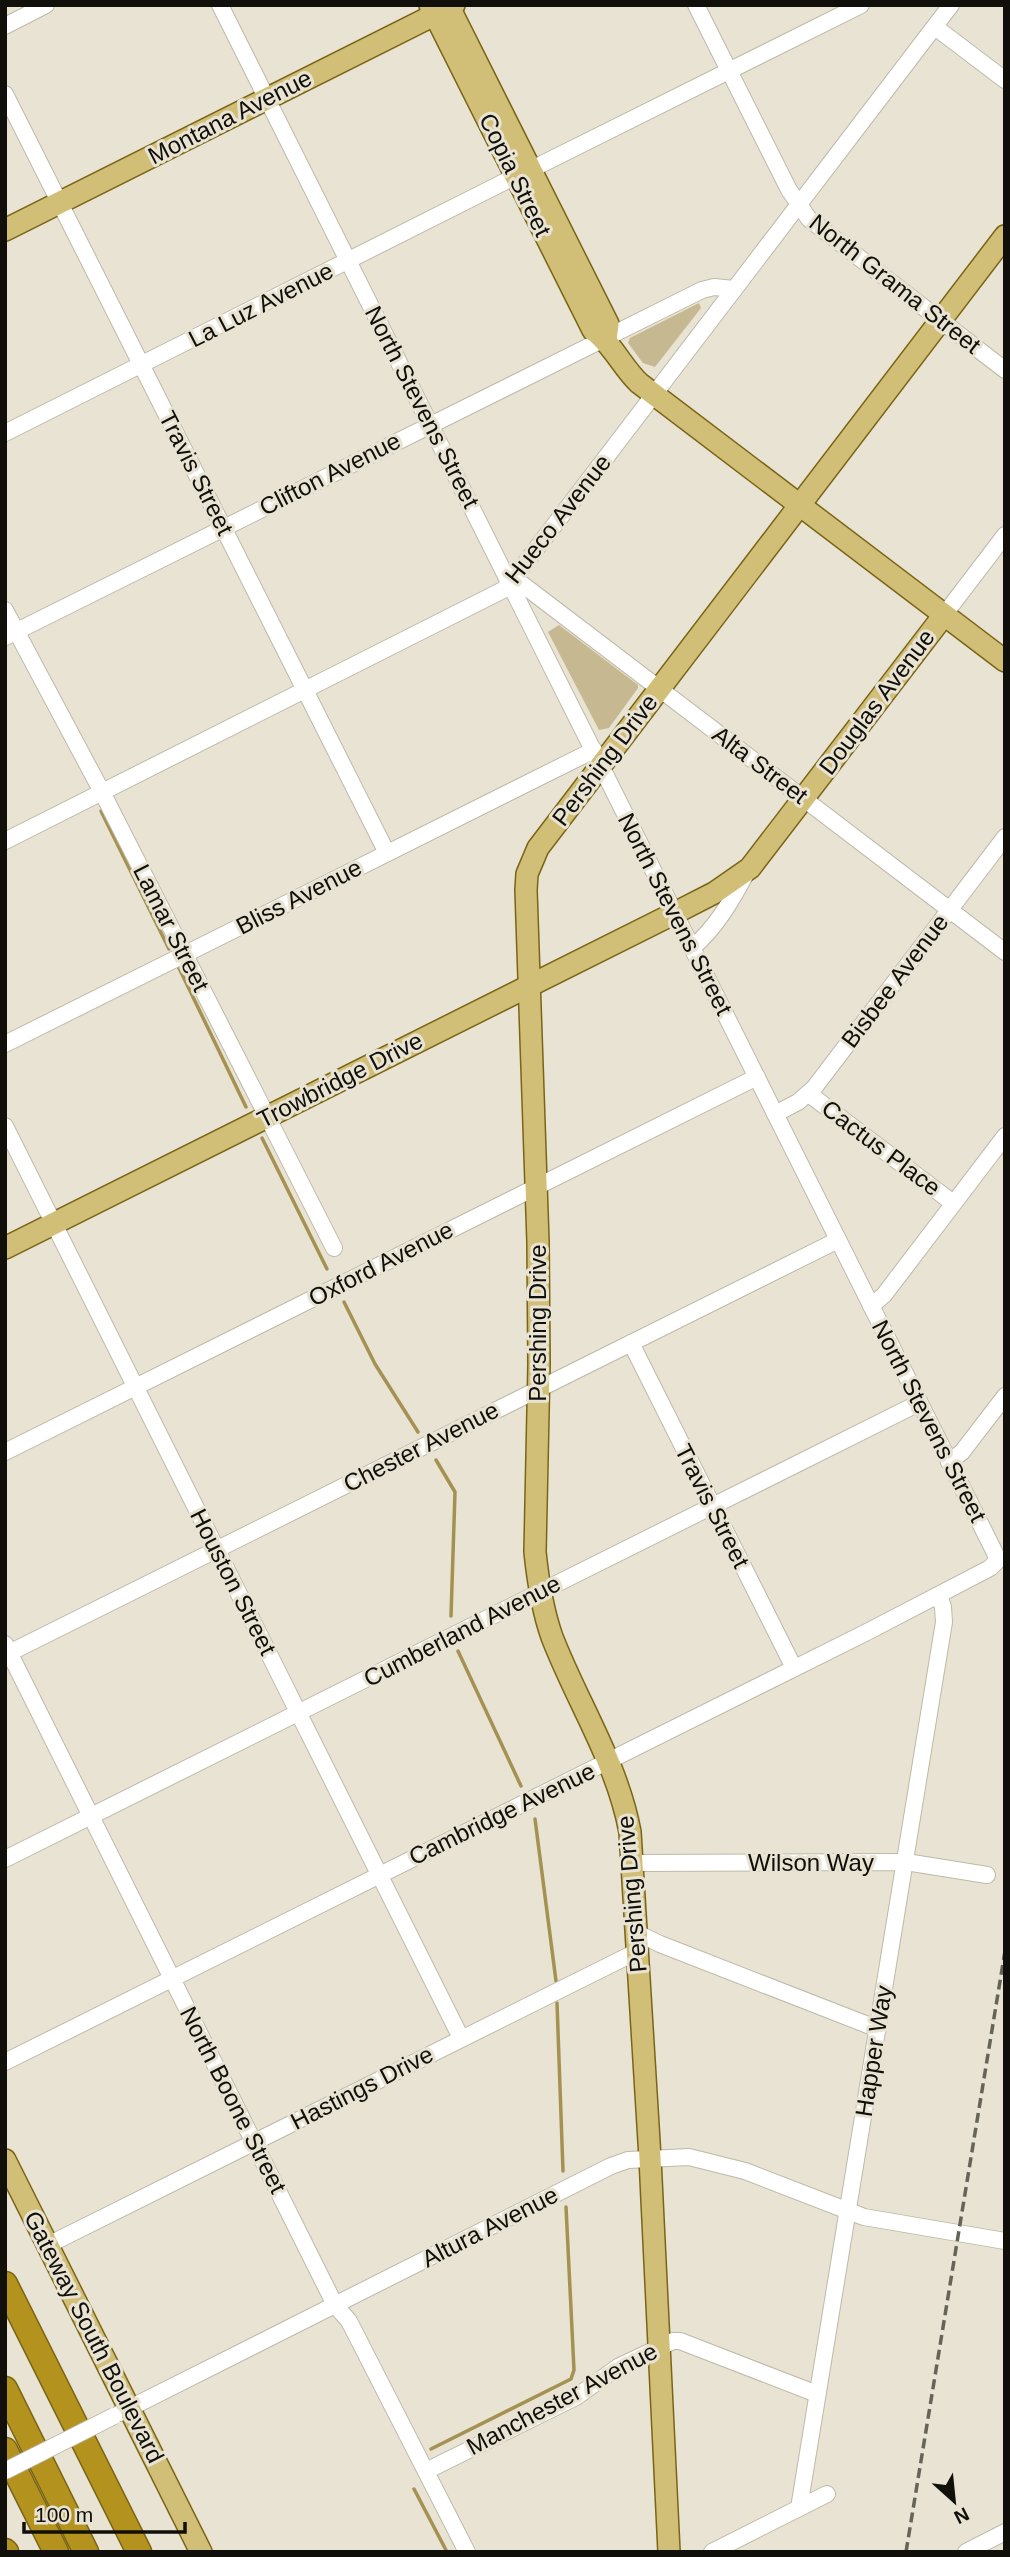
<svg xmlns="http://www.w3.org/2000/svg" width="1010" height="2557" viewBox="0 0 1010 2557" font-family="Arial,sans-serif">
  <rect width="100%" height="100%" fill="#e8e3d2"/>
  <g fill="#c6b992">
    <polygon points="699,303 701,308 655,367 643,363 628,343 630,338"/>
    <polygon points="559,625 638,685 638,688 609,728 599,730 548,632"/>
  </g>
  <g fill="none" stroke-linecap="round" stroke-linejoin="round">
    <g stroke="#a59151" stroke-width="3.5">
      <polyline points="101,811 169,949"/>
      <polyline points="179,968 246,1107"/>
      <polyline points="262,1138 327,1269"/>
      <polyline points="344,1302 375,1364 418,1432"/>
      <polyline points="436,1460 455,1492 451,1616"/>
      <polyline points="458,1651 521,1786"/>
      <polyline points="535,1819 556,1981"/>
      <polyline points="557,2003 563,2171"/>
      <polyline points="431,2449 571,2379 574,2370 566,2207"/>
      <polyline points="414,2489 447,2552"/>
    </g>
    <g stroke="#beb9a8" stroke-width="18">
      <g id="minor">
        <polyline points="696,5 789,190 809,219 1005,370"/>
        <polyline points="5,26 46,5"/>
        <polyline points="935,27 1005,80"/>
        <polyline points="5,94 387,853"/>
        <polyline points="530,170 861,5"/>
        <polyline points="5,433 516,176"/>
        <polyline points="514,578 1005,952"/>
        <polyline points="5,610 102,792 334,1248"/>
        <polyline points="944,615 1005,535"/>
        <polyline points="5,637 702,290 714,287 734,289"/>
        <polyline points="5,841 503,590 514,578 951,5"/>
        <path d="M692 948C717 927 733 898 748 870"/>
        <polyline points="5,1044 594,750"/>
        <polyline points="809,1094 953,1203"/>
        <polyline points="775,1114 798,1102 814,1088 1005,837"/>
        <polyline points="5,1126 461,2038"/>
        <polyline points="871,1306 884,1295 1005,1136"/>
        <polyline points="631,1343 794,1668"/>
        <polyline points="5,1452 757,1077"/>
        <polyline points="949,1462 962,1452 1005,1396"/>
        <polyline points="5,1644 335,2305 349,2321 467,2552"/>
        <polyline points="5,1655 838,1240"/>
        <polyline points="5,1859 919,1403"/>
        <polyline points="633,1863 906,1862 987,1875"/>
        <polyline points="637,1933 660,1944 878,2029"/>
        <polyline points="5,2062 867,1632 990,1568 997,1561 995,1553 220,5"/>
        <polyline points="48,2245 638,1951"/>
        <polyline points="120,2413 611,2166 628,2160 689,2157 745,2171 864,2217 1005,2241"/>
        <polyline points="426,2471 576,2397 618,2367 673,2341 680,2341 817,2394"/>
        <polyline points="799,2508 944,1622 943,1607 939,1595"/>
        <polyline points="712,2552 827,2494"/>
        <polyline points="966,2552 1005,2532"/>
      </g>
    </g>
    <g stroke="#7a6516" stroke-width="24">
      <g id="major">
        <path d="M430 5 593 330C612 343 622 367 639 383L1005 661"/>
        <polyline points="448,5 608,324 606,339"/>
        <polyline points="5,230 454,5"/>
        <polyline points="5,1248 675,913 714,893 750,868 944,615"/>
        <polyline points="5,2160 201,2552"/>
        <path d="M669 2552 650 2158 630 1832C617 1762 577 1702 552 1637 542 1609 538 1581 535 1552L539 1364 538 1242 526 890 527 874 538 848 1005 236"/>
      </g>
    </g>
    <g stroke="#7a6516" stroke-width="27">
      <g id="highway">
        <polyline points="5,2284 139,2552"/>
        <polyline points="5,2389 86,2552"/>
        <polyline points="5,2450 56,2552"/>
        <polyline points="5,2551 6,2552"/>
      </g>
    </g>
    <use href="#minor" stroke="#fff" stroke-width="16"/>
    <use href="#major" stroke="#d1be77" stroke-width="21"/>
    <use href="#highway" stroke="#b3931d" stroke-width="24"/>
    <polyline stroke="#666359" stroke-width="3.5" stroke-dasharray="10 5" stroke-linecap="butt" points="906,2552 1005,1951"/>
    <g stroke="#beb9a8" stroke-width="18" stroke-linecap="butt">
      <polyline id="minor-bridge" points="5,2471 114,2416"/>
    </g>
    <use href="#minor-bridge" stroke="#fff" stroke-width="16"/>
  </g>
  <g text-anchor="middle" stroke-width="6" stroke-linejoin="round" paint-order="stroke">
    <g font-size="24" fill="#110f0a" stroke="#e8e3d2">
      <text transform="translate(230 117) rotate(-27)" y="8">Montana Avenue</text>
      <text transform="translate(515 175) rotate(64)" y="8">Copia Street</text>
      <text transform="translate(895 284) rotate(38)" y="8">North Grama Street</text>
      <text transform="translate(261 305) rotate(-27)" y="8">La Luz Avenue</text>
      <text transform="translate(422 407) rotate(63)" y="8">North Stevens Street</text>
      <text transform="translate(196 473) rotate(63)" y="8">Travis Street</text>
      <text transform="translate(330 474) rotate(-27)" y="8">Clifton Avenue</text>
      <text transform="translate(558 519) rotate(-52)" y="8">Hueco Avenue</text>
      <text transform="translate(877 702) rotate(-53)" y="8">Douglas Avenue</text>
      <text transform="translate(605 760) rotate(-53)" y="8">Pershing Drive</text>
      <text transform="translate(760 765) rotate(37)" y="8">Alta Street</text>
      <text transform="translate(299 897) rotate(-27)" y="8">Bliss Avenue</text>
      <text transform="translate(675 914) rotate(63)" y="8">North Stevens Street</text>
      <text transform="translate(171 928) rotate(63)" y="8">Lamar Street</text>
      <text transform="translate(895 981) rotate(-53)" y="8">Bisbee Avenue</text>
      <text transform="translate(340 1080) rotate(-27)" y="8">Trowbridge Drive</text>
      <text transform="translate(881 1148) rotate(37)" y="8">Cactus Place</text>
      <text transform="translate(381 1264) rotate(-27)" y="8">Oxford Avenue</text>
      <text transform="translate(538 1323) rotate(-90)" y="8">Pershing Drive</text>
      <text transform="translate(929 1421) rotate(63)" y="8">North Stevens Street</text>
      <text transform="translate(421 1447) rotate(-27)" y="8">Chester Avenue</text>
      <text transform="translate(712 1506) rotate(63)" y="8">Travis Street</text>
      <text transform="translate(233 1582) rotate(63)" y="8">Houston Street</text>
      <text transform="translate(462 1631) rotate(-27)" y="8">Cumberland Avenue</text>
      <text transform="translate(502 1814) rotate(-26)" y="8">Cambridge Avenue</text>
      <text x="811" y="1871">Wilson Way</text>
      <text transform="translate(632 1894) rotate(-95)" y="8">Pershing Drive</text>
      <text transform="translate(874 2051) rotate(-81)" y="8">Happer Way</text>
      <text transform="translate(362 2088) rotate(-27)" y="8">Hastings Drive</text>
      <text transform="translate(233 2100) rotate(63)" y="8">North Boone Street</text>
      <text transform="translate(490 2227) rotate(-27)" y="8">Altura Avenue</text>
      <text transform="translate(94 2337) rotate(63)" y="8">Gateway South Boulevard</text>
      <text transform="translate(562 2399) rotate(-28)" y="8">Manchester Avenue</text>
    </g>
  </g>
  <rect width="1010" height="2557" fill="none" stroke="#110f0a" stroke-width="14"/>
  <g transform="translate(954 2501) rotate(153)" stroke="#e8e3d2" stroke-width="5" paint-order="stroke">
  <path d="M0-5L12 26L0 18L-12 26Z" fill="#110f0a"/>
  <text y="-10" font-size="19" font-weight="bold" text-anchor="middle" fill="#110f0a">N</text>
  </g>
  <path d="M24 2522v10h161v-10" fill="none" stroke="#110f0a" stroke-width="3.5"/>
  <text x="35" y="2522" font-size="21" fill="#110f0a" stroke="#e8e3d2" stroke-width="5" paint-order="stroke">100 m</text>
</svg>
